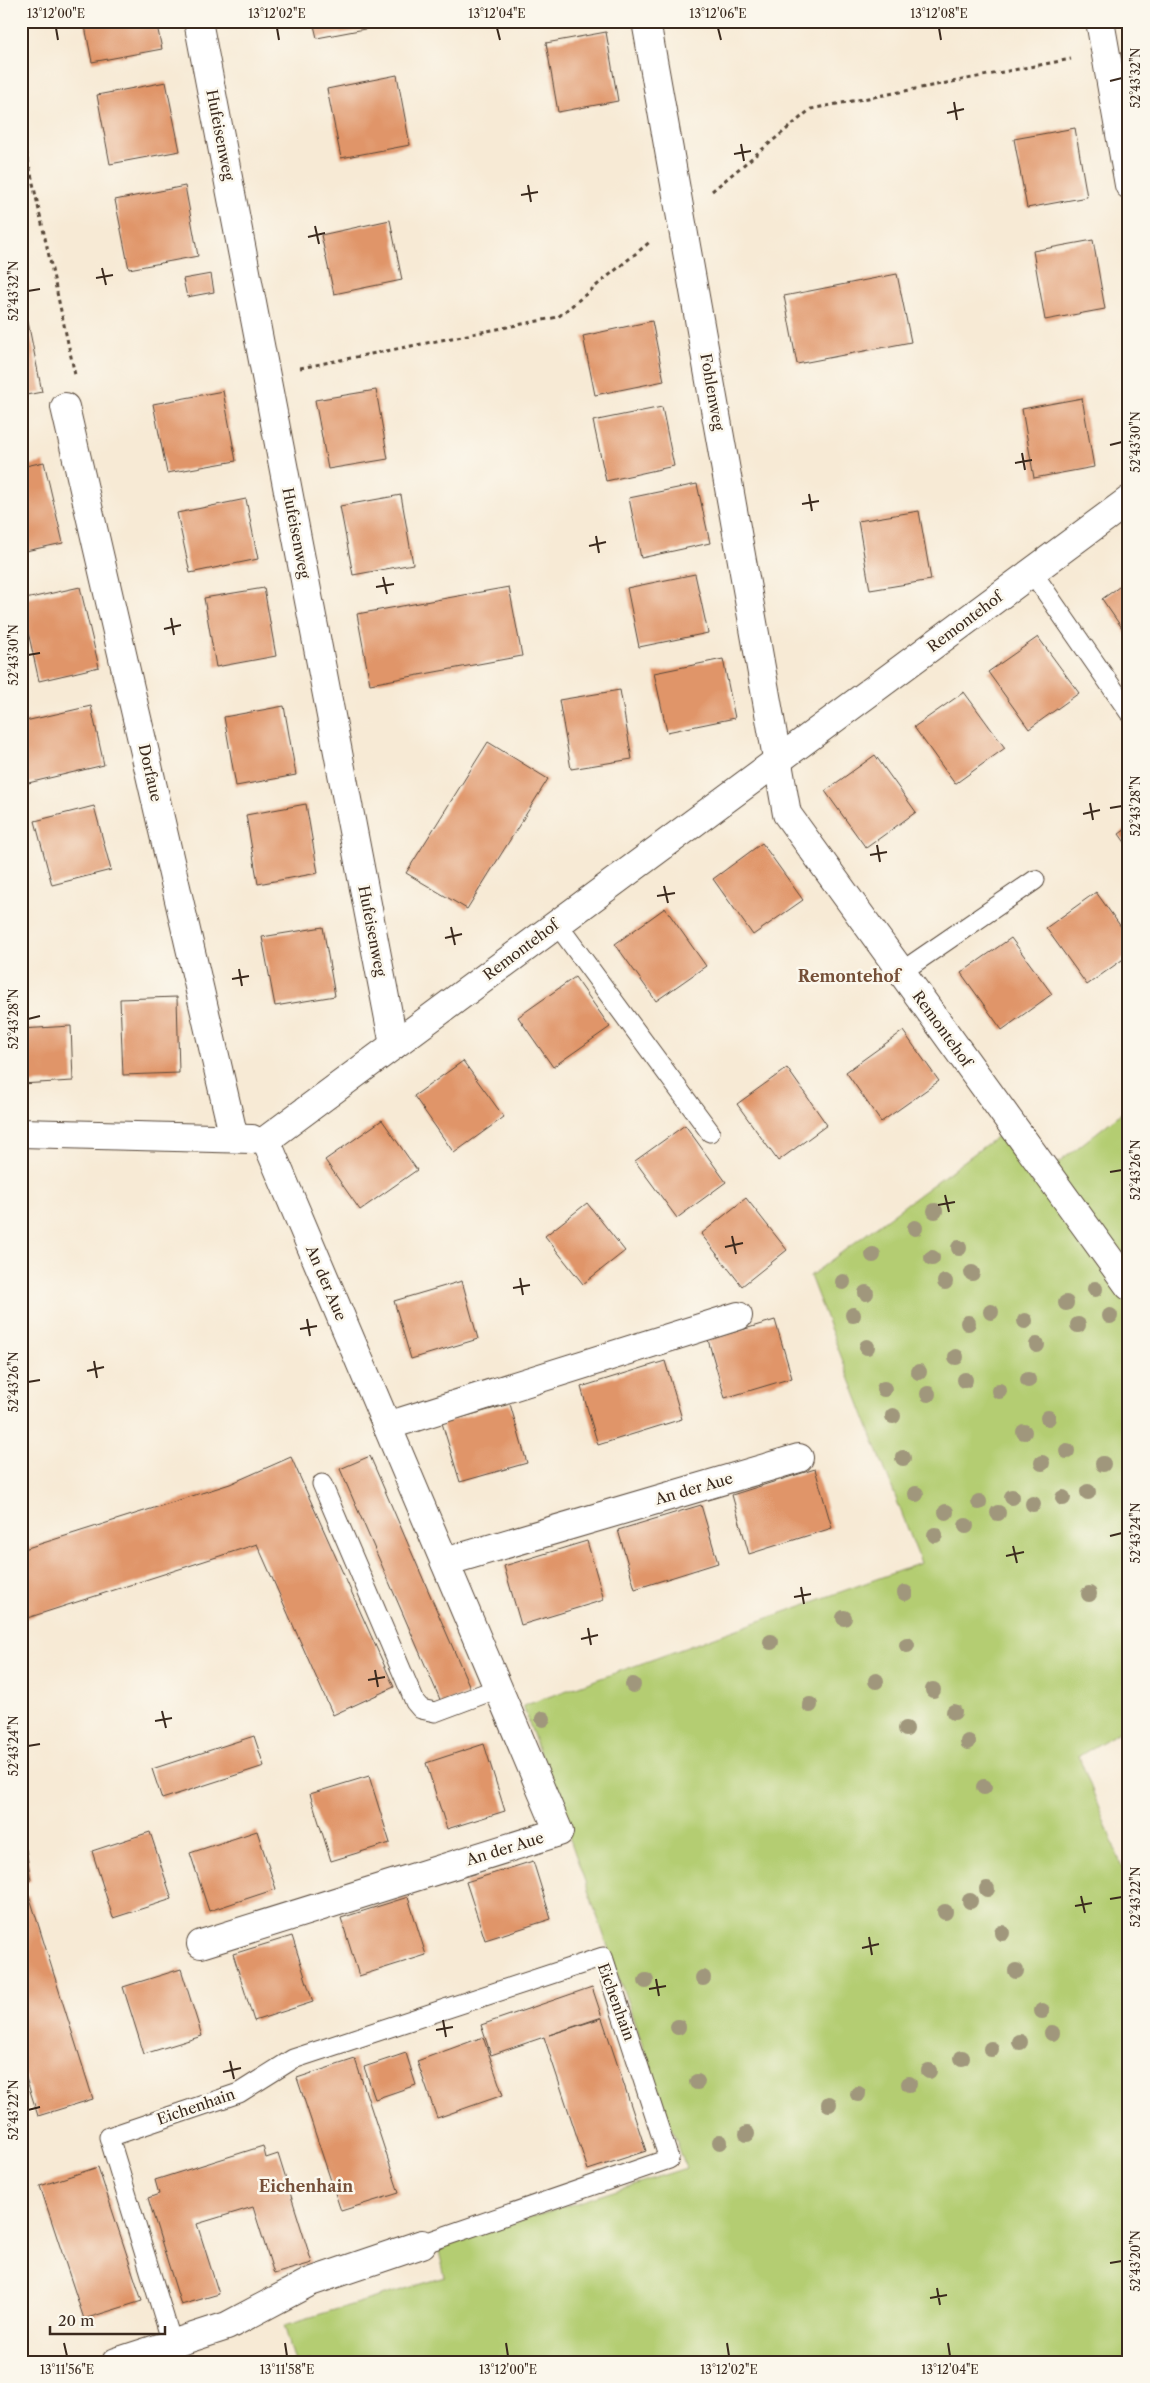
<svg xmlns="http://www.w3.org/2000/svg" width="1150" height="2383" viewBox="0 0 1150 2383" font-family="'Libre Caslon Text',serif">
  <rect width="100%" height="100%" fill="#fbf7ec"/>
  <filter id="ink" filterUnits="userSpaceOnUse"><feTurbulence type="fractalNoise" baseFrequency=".02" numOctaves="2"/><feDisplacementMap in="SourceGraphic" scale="10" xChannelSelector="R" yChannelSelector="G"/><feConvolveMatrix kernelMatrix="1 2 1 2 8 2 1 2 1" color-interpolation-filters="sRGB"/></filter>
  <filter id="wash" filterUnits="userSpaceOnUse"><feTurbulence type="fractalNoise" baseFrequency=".0096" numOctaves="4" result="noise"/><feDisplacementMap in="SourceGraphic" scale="20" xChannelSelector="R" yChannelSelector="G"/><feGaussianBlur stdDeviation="1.12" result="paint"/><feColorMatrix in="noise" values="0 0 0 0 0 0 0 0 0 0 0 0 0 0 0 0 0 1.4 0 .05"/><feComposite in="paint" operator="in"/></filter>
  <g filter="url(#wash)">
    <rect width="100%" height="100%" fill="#f7ead5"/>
    <polygon fill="#b4cd72" stroke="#787c48" points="1129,1107 1129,1726 1079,1756 1129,1885 1129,2359 1120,2362 295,2362 284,2325 445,2277 438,2247 686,2168 523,1706 921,1563 810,1276 999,1135 1033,1183"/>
    <g id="blocks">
      <g fill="#e09569">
        <polygon points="84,21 156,21 162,49 92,62"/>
        <polygon points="313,21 385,21 386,25 317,38"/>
        <polygon points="606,32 618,101 558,112 546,43"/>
        <polygon points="397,75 410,145 341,158 327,89"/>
        <polygon points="166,82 180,151 110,164 97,95"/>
        <polygon points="1075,128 1087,197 1027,208 1014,139"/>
        <polygon points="185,186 198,256 129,269 115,200"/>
        <polygon points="390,220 402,280 334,294 321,235"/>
        <polygon points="1093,240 1105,309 1045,320 1033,251"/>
        <polygon points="211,274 214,292 187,297 183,279"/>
        <polygon points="897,274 911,342 797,364 784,296"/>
        <polygon points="21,312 26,312 42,392 21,396"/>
        <polygon points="652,321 664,381 595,395 583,336"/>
        <polygon points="376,390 388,459 328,469 315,400"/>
        <polygon points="223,391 236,461 167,473 153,404"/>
        <polygon points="1082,398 1094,467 1034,478 1022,409"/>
        <polygon points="662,407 674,466 606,481 593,421"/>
        <polygon points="44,462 63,543 21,552 21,467"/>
        <polygon points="697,484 710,543 641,558 629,498"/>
        <polygon points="401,495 413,564 353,575 340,506"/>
        <polygon points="246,499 258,559 190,573 177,513"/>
        <polygon points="919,511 931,580 870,590 858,521"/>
        <polygon points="695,574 708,633 639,647 627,588"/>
        <polygon points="1129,580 1129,638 1102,599"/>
        <polygon points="80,587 99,667 39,681 21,600"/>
        <polygon points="509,587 522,656 370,684 357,614"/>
        <polygon points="264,588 276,656 216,667 204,598"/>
        <polygon points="1038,637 1079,693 1029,729 988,672"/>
        <polygon points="723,659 735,718 667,732 654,673"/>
        <polygon points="620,690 632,759 571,769 559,700"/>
        <polygon points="964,692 1005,748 955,784 914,727"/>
        <polygon points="91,706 104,765 24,784 21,774 21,722"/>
        <polygon points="284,706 296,775 236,786 224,717"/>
        <polygon points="488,742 548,779 467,909 406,873"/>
        <polygon points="875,755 916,812 866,848 825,791"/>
        <polygon points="306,804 318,873 258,884 246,815"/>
        <polygon points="94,806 111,870 52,885 35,821"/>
        <polygon points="1129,827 1129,848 1119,834"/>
        <polygon points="762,843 803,900 753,935 713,879"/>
        <polygon points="1096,892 1129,938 1129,955 1087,985 1046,928"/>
        <polygon points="665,908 706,966 656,1001 615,944"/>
        <polygon points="323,927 335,996 275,1006 262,937"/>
        <polygon points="1011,938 1052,994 1002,1030 961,973"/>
        <polygon points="575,977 610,1027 553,1067 518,1017"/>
        <polygon points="177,997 179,1073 123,1075 120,999"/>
        <polygon points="71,1026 73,1081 21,1084 21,1029"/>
        <polygon points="903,1031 939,1081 881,1122 846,1072"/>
        <polygon points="463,1061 504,1117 454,1153 414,1096"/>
        <polygon points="787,1068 827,1125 778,1161 737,1104"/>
        <polygon points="382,1120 417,1170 360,1210 325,1160"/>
        <polygon points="685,1125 726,1182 677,1218 635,1161"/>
        <polygon points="746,1198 787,1250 742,1286 701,1234"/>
        <polygon points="587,1203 625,1251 583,1284 545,1236"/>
        <polygon points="462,1281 478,1339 411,1359 394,1301"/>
        <polygon points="775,1320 792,1378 725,1398 708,1340"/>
        <polygon points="665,1361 682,1419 598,1445 581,1387"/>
        <polygon points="510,1404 527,1463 460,1482 442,1423"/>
        <polygon points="370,1456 472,1692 442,1704 340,1469"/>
        <polygon points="291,1457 394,1687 333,1715 257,1544 21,1620 21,1550 230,1484"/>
        <polygon points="815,1469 832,1528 749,1554 732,1495"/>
        <polygon points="701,1505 718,1563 635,1589 618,1530"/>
        <polygon points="587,1541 604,1600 521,1625 504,1566"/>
        <polygon points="254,1736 264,1766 162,1799 152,1769"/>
        <polygon points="484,1744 505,1811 447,1829 426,1763"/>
        <polygon points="369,1776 390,1843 331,1861 310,1794"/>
        <polygon points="257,1831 276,1889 209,1911 190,1853"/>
        <polygon points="150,1832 172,1899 113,1918 92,1851"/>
        <polygon points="26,1849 31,1881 21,1883 21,1850"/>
        <polygon points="533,1861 551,1919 485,1940 466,1882"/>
        <polygon points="29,1895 93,2099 38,2116 21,2062 21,1898"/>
        <polygon points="408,1897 426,1955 359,1976 341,1918"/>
        <polygon points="292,1936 313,2002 254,2021 233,1954"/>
        <polygon points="181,1969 202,2036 144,2054 123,1987"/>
        <polygon points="592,1987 602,2017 549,2035 602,2018 646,2151 588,2170 544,2037 491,2055 481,2025"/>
        <polygon points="483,2037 503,2095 437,2118 417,2061"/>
        <polygon points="406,2053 416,2085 375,2099 364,2067"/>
        <polygon points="355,2059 399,2193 341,2211 297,2078"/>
        <polygon points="263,2146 266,2158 278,2154 312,2263 274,2274 253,2207 197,2224 219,2294 181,2305 148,2198 159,2194 155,2180"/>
        <polygon points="98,2167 142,2301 84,2319 40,2186"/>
        <polygon points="205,2356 207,2362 187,2362 186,2361"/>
      </g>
    </g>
  </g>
  <g filter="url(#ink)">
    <use href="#blocks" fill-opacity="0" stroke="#574739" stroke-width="1"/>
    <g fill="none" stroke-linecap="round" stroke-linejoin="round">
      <g stroke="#574739" stroke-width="21">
        <g id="service">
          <polyline points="1032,572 1129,712"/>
          <polyline points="557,924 710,1132"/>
          <polyline points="901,972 1035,880"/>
          <polyline points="322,1484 415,1702 421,1709 435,1712 499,1688"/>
          <polyline points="172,2343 109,2137 239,2093 293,2059 603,1957 669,2159 422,2244"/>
        </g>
      </g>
      <g stroke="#574739" stroke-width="30">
        <g id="minor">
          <polyline points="198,21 394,1045"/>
          <polyline points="646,21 787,814 1129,1286"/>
          <polyline points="1100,21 1129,185"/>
          <polyline points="65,407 234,1138"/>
          <polyline points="21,1133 252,1139"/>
          <polyline points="266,1140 1129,500"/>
          <polyline points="387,1426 738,1316"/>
          <polyline points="445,1562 799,1458"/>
          <polyline points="201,1944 559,1832 266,1140"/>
          <polyline points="116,2362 227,2326 310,2282 422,2244"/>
        </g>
      </g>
      <g stroke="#574739" stroke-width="3" stroke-dasharray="4 4" stroke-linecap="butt">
        <polyline points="21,128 75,375"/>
        <polyline points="712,191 811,109 1071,59"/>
        <polyline points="300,368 558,317 651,241"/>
      </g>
      <use href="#service" stroke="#fff" stroke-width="19"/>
      <use href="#minor" stroke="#fff" stroke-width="28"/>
    </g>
    <g fill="#a0977c">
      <circle cx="935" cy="1211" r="8"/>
      <circle cx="915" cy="1228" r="8"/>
      <circle cx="959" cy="1248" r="8"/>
      <circle cx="873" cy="1255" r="8"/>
      <circle cx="932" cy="1258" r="8"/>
      <circle cx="972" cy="1273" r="8"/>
      <circle cx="843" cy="1282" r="8"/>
      <circle cx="945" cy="1282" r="8"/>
      <circle cx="1095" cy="1289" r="8"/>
      <circle cx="866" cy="1293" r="8"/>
      <circle cx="1066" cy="1303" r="8"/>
      <circle cx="991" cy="1312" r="8"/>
      <circle cx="853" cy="1315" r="8"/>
      <circle cx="1110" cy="1316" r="8"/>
      <circle cx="1025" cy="1321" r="8"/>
      <circle cx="968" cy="1323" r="8"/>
      <circle cx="1078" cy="1325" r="8"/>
      <circle cx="1037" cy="1345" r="8"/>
      <circle cx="867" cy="1347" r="8"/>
      <circle cx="956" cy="1357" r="8"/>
      <circle cx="919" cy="1372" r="8"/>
      <circle cx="965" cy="1380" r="8"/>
      <circle cx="1028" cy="1380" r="8"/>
      <circle cx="884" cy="1389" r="8"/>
      <circle cx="999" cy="1391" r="8"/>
      <circle cx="928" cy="1394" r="8"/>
      <circle cx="893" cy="1416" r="8"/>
      <circle cx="1048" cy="1418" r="8"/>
      <circle cx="1024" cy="1432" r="8"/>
      <circle cx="1067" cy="1451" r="8"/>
      <circle cx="903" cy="1458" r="8"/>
      <circle cx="1042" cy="1463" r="8"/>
      <circle cx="1103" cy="1464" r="8"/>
      <circle cx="1088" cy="1492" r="8"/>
      <circle cx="916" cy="1494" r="8"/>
      <circle cx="1012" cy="1497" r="8"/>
      <circle cx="1063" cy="1498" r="8"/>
      <circle cx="979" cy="1502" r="8"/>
      <circle cx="1033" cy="1504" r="8"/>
      <circle cx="946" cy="1512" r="8"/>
      <circle cx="998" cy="1513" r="8"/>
      <circle cx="966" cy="1526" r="8"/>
      <circle cx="935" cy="1535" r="8"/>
      <circle cx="905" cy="1593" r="8"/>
      <circle cx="1089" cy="1594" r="8"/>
      <circle cx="844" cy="1618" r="8"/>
      <circle cx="771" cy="1642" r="8"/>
      <circle cx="907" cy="1645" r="8"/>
      <circle cx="876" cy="1681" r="8"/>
      <circle cx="633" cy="1685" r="8"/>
      <circle cx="933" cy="1690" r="8"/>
      <circle cx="810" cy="1705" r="8"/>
      <circle cx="954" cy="1712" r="8"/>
      <circle cx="543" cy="1719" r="8"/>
      <circle cx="906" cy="1729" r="8"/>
      <circle cx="968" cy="1742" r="8"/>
      <circle cx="984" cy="1787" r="8"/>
      <circle cx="987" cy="1889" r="8"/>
      <circle cx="970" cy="1901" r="8"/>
      <circle cx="945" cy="1912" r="8"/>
      <circle cx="1002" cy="1933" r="8"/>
      <circle cx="1016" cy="1971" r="8"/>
      <circle cx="703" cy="1978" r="8"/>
      <circle cx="646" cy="1981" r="8"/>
      <circle cx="1042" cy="2011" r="8"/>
      <circle cx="678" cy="2027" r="8"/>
      <circle cx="1052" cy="2033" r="8"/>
      <circle cx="1020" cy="2042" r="8"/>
      <circle cx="991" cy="2049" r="8"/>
      <circle cx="962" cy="2058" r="8"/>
      <circle cx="929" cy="2071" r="8"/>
      <circle cx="697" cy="2082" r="8"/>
      <circle cx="909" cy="2084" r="8"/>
      <circle cx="858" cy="2094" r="8"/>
      <circle cx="829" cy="2104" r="8"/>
      <circle cx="747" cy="2134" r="8"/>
      <circle cx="720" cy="2142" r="8"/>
    </g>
  </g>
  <path fill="none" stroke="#3b2a1e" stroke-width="2" d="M56 28 58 40M277 28 279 40M497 28 500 40M718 28 721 40M939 28 941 40M1110 81 1122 78M954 102 957 120M947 113 964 109M741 144 744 161M734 154 751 151M528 185 531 202M521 195 538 192M315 226 319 244M308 237 325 233M102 268 106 285M96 278 113 275M28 291 40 289M1110 445 1122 442M1022 453 1025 470M1015 463 1032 460M809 494 812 511M802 504 819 501M596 536 599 553M589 546 606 542M383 577 387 594M376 587 394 584M171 618 174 635M164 629 181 625M28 655 40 653M1090 803 1093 820M1110 808 1122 806M1083 814 1100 810M877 845 880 862M870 855 887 852M664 886 668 903M657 896 675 893M451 927 455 945M445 938 462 934M239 969 242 986M232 979 249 976M28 1019 40 1016M1110 1172 1122 1170M945 1195 949 1212M938 1205 955 1202M732 1236 736 1254M725 1247 743 1243M520 1278 523 1295M513 1288 530 1285M307 1319 310 1336M300 1329 317 1326M94 1361 97 1378M87 1371 104 1367M28 1382 40 1380M1110 1536 1122 1533M1013 1546 1017 1563M1006 1556 1024 1552M801 1587 804 1604M794 1597 811 1594M588 1628 591 1645M581 1639 598 1635M375 1670 378 1687M368 1680 385 1677M162 1711 166 1728M155 1721 172 1718M28 1746 40 1744M1081 1896 1085 1913M1110 1899 1122 1897M1075 1906 1092 1903M869 1937 872 1955M862 1948 879 1944M656 1979 659 1996M649 1989 666 1986M443 2020 446 2037M436 2030 453 2027M230 2061 234 2079M223 2072 241 2068M28 2110 40 2107M1110 2263 1122 2261M937 2288 940 2305M930 2298 947 2295M64 2343 67 2356M285 2343 287 2356M506 2343 508 2356M727 2343 729 2356M948 2343 950 2356"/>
  <g text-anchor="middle" stroke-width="5" stroke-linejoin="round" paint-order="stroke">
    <g font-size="15" fill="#3b2a1e" stroke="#fbf7ec">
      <text transform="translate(220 135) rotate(79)" y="5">Hufeisenweg</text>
      <text transform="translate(712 392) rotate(80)" y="5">Fohlenweg</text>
      <text transform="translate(296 533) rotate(79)" y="5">Hufeisenweg</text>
      <text transform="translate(965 622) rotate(-37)" y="5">Remontehof</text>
      <text transform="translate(150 773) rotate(77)" y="5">Dorfaue</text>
      <text transform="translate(372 931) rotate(79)" y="5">Hufeisenweg</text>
      <text transform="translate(521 950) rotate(-37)" y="5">Remontehof</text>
      <text transform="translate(942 1029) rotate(54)" y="5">Remontehof</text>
      <text transform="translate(326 1283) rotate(67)" y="5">An der Aue</text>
      <text transform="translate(694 1489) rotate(-16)" y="5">An der Aue</text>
      <text transform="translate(505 1849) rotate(-17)" y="5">An der Aue</text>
      <text transform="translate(616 2002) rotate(70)" y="5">Eichenhain</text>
      <text transform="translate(196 2107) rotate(-19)" y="5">Eichenhain</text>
    </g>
    <g font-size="16" font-weight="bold" fill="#754f38" stroke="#fbf7ec">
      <text x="849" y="982">Remontehof</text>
      <text x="306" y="2192">Eichenhain</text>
    </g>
  </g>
  <rect width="1150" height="2383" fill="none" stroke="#fbf7ec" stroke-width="55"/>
  <path d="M50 2326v8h115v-8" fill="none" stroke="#3b2a1e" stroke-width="2.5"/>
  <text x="58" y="2326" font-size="15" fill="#3b2a1e" stroke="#fbf7ec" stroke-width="4" paint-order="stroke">20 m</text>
  <rect x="28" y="28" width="1094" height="2328" fill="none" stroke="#3b2a1e" stroke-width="2"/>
  <g font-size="12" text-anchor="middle" fill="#3b2a1e">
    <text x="56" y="18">13°12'00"E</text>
    <text x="277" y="18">13°12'02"E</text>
    <text x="497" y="18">13°12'04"E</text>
    <text x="718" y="18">13°12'06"E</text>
    <text x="939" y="18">13°12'08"E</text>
    <text transform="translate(1136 78) rotate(-90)" y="4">52°43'32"N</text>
    <text transform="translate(14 291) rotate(-90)" y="4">52°43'32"N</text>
    <text transform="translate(1136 442) rotate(-90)" y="4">52°43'30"N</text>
    <text transform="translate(14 655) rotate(-90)" y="4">52°43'30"N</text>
    <text transform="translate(1136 806) rotate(-90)" y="4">52°43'28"N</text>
    <text transform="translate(14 1019) rotate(-90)" y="4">52°43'28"N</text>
    <text transform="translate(1136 1170) rotate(-90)" y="4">52°43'26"N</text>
    <text transform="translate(14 1382) rotate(-90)" y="4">52°43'26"N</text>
    <text transform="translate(1136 1533) rotate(-90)" y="4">52°43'24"N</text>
    <text transform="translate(14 1746) rotate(-90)" y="4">52°43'24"N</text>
    <text transform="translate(1136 1897) rotate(-90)" y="4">52°43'22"N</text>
    <text transform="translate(14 2110) rotate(-90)" y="4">52°43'22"N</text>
    <text transform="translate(1136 2261) rotate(-90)" y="4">52°43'20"N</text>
    <text x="67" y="2374">13°11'56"E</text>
    <text x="287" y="2374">13°11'58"E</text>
    <text x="508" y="2374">13°12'00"E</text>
    <text x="729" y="2374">13°12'02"E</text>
    <text x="950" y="2374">13°12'04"E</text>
  </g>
</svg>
